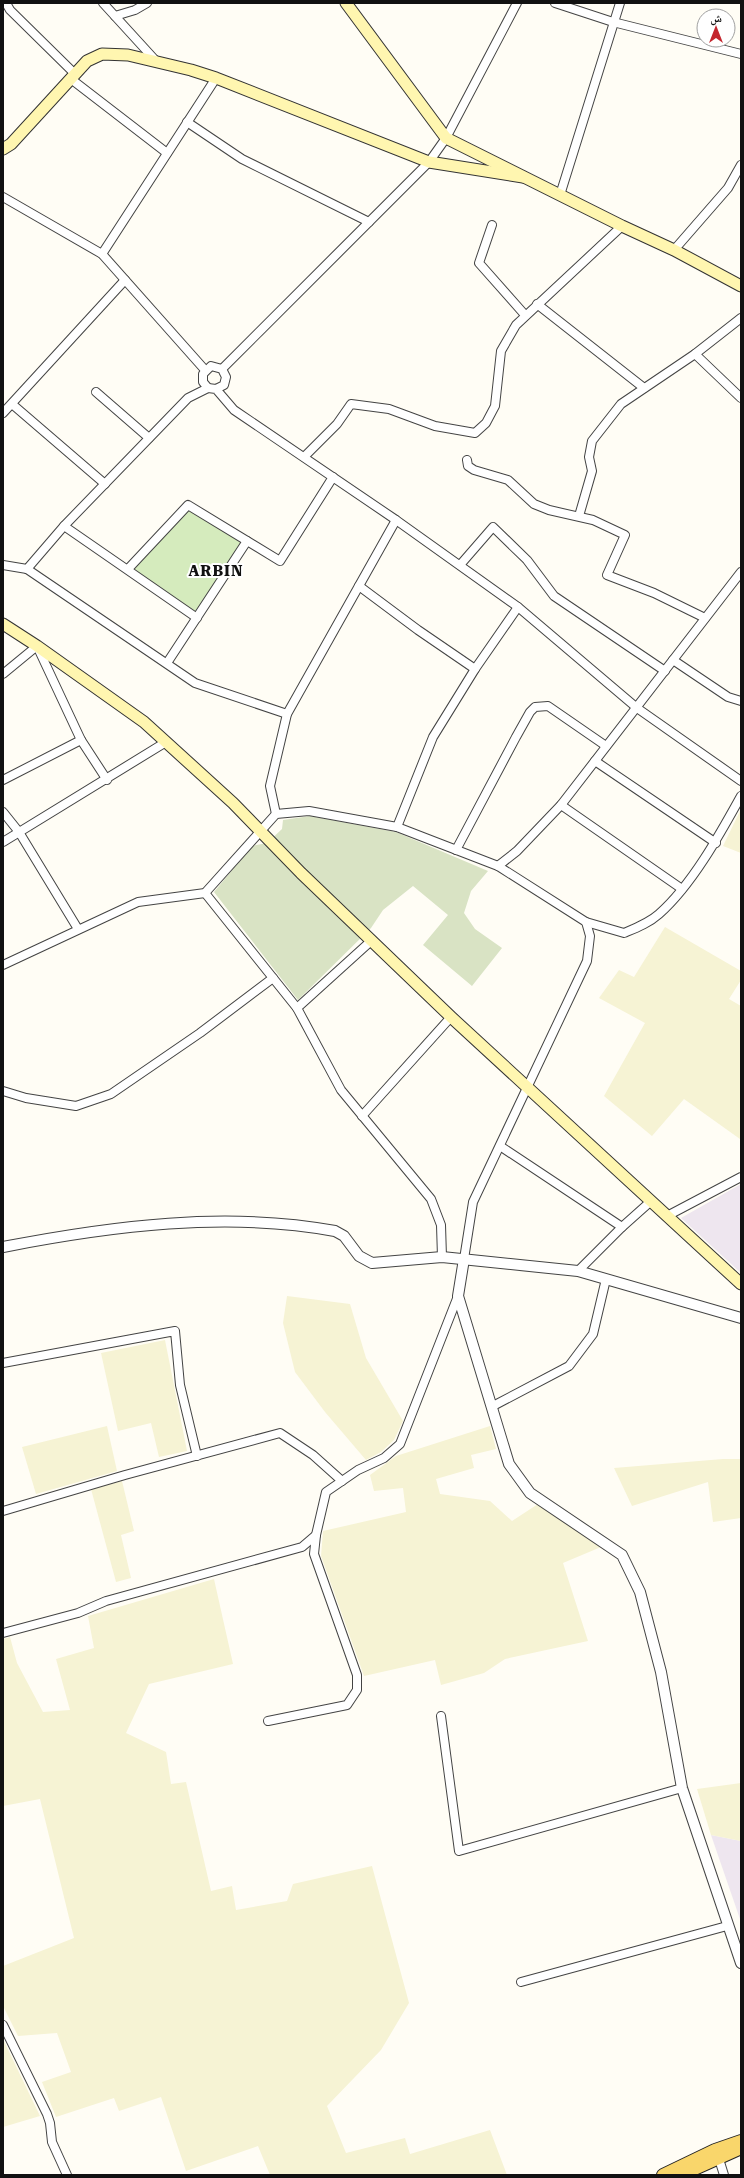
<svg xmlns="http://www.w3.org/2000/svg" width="744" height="2178" viewBox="0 0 744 2178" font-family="'Roboto Serif','Noto Naskh Arabic',serif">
  <rect width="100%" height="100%" fill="#fffdf5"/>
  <g fill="#eee6ef">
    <polygon points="741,1184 741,1273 681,1218"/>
    <polygon points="711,1835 741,1841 741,1922"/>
  </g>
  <g fill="#f6f3d4">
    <polygon points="741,809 741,853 723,846"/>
    <polygon points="665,927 741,971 741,980 729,999 741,1006 740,1139 684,1099 652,1136 604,1096 645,1023 599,998 619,970 634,977"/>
    <polygon points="287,1296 350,1304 366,1358 403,1421 394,1440 381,1452 366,1460 325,1412 295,1372 283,1323"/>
    <polygon points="165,1340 187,1451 159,1457 151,1423 118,1431 101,1353"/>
    <polygon points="107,1426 117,1471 36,1494 22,1447"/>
    <polygon points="490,1426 496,1449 471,1455 474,1468 436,1479 440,1494 490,1501 512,1521 538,1504 601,1547 563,1563 588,1641 505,1659 484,1673 441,1685 435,1660 364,1676 321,1556 323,1531 406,1512 403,1488 374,1491 370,1475 396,1456"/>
    <polygon points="723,1459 741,1459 741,1518 713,1522 708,1482 632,1506 614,1468"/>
    <polygon points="122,1481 134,1531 121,1535 131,1578 116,1582 91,1489"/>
    <polygon points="214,1579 233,1664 149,1684 126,1733 166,1752 171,1784 186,1782 211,1891 232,1886 236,1910 287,1901 293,1884 372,1866 409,2003 381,2050 327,2106 346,2153 405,2138 410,2154 490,2130 507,2175 270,2175 258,2146 186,2171 161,2097 119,2111 114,2098 56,2117 42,2082 71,2072 57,2033 18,2036 3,2006 3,1966 74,1938 40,1799 3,1806 3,1639 10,1637 17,1663 43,1712 70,1710 56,1659 94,1648 88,1616"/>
    <polygon points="741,1783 741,1841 711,1835 697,1789"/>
    <polygon points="3,2039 40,2116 3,2127"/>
  </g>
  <polygon fill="#d5ebbd" points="189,509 243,542 196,613 134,569"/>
  <polygon fill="#d9e3c4" points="310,816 396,832 488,871 471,891 464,913 475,929 502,948 472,986 423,945 448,915 413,886 383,910 371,928 298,1000 214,892 252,846 267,843 282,829 283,820"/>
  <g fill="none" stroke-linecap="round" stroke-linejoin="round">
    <g stroke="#444" stroke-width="10">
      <g id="minor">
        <polyline points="6,3 10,10 75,74"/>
        <polyline points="103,3 156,61"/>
        <polyline points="555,3 613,22 741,54"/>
        <polyline points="115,16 135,10 147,3"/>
        <polyline points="71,79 167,153"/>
        <polyline points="187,122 242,159 369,222"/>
        <polyline points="560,195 620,3"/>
        <polyline points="3,197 102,254 205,370"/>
        <polyline points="492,225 479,263 525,315"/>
        <polyline points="674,250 728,188 741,165"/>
        <polyline points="102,254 216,78"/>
        <polyline points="537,304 644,388"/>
        <polyline points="695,354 741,398"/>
        <polyline points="222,369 429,162 446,138 517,3"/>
        <polyline points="216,389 224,385 226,377 222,369 211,366 203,374 203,382 208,388 216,389 234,410 396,520 518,607 637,708 741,781"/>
        <polyline points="96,392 149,438"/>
        <polyline points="12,404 105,484"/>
        <polyline points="3,413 125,280"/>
        <polyline points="304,457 337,424 351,404 389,409 435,426 475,433 486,423 495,406 501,351 516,325 622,226"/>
        <polyline points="467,460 468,466 474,470 508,480 534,504 549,510 593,520 625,535 607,575 654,593 705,618"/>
        <polyline points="579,516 592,471 589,457 592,441 621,404 695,354 741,318"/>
        <polyline points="64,526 197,618"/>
        <polyline points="3,565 27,569 64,526 188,398 208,388"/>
        <polyline points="460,565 493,527 527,560 554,596 665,671"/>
        <polyline points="27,569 195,683 287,714"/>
        <polyline points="128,569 188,505 280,561 333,477"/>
        <polyline points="359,586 418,630 475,669"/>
        <polyline points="673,660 728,697 741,701"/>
        <polyline points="167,663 247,541"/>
        <polyline points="3,674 37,646 81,740 107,780"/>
        <polyline points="595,761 716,843"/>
        <polyline points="3,780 81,740"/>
        <polyline points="561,805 682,889"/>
        <polyline points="3,812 19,832 78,929"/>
        <polyline points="276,814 270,786 287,714 396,520"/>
        <polyline points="397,827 433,737 475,669 518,607"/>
        <polyline points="3,842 166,742"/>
        <polyline points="456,850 516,737 530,712 535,707 548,706 606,746"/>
        <polyline points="498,866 517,851 561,805 741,572"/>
        <polyline points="205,893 297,1008 341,1090 431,1199 441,1225 442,1257"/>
        <path d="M586 922 624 933C636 928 649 923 659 914 692 885 720 834 741 796"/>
        <polyline points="3,965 138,902 205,893 276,814 309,811 397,827 498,866 586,922 590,936 587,961 473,1202 464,1259"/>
        <polyline points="297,1008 371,941"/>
        <polyline points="3,1091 26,1098 76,1106 111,1094 200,1033 273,978"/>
        <polyline points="362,1116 451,1017"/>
        <polyline points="500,1146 622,1227"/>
        <polyline points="667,1216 741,1177"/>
        <polyline points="578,1271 622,1227 650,1202"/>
        <polyline points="3,1363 175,1331 180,1385 197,1456"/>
        <polyline points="493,1406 569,1366 593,1334 606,1279"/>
        <polyline points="3,1511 125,1475 280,1433 313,1455 342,1481"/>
        <polyline points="3,1633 78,1613 106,1601 302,1547 316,1535 326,1492 358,1470 384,1458 400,1444 458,1296"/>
        <polyline points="441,1716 459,1851 682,1788"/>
        <polyline points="268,1721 347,1705 357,1690 357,1675 314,1554 316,1535"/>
        <polyline points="521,1982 727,1926"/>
        <polyline points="3,2025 47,2114 50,2123 52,2142 67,2175"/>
        <polyline points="719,2159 724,2175"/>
      </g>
    </g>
    <g stroke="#444" stroke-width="12">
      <g id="tertiary">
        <path d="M3 1247C111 1226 226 1211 335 1231L344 1236 359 1256 372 1263 442 1257 578 1271 741 1318"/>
        <polyline points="464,1259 458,1296 509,1464 530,1493 622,1555 640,1592 661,1672 682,1788 741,1963"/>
      </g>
    </g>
    <g stroke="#333" stroke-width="13">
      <g id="secondary">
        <polyline points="346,3 446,138 622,226 674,250 741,286"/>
        <polyline points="3,149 11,144 87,61 102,54 128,55 191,70 216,78 429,162 523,177"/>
        <polyline points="3,624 37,646 144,722 233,803 301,873 451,1017 741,1284"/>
      </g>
    </g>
    <g stroke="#222" stroke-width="14">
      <g id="primary">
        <polyline points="663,2175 715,2150 741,2141"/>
        <polyline points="681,2175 741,2148"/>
      </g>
    </g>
    <use href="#minor" stroke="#fff" stroke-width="8"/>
    <use href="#tertiary" stroke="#fff" stroke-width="10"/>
    <use href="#secondary" stroke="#fff6b0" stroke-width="11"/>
    <use href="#primary" stroke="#f9d66b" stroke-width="12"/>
  </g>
  <g text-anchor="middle" stroke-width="4" stroke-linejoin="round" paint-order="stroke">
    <g font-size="15" font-weight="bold" letter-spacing="1" fill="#111" stroke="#fff">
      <text x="216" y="576">ARBIN</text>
    </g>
  </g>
  <rect width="744" height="2178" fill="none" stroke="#111111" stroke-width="8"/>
  <g transform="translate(716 28)"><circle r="19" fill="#ffffff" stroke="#a0a0a0"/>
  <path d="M0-3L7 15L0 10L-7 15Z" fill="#c4262e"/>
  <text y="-6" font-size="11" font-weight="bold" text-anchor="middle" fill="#111111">ش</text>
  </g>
</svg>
